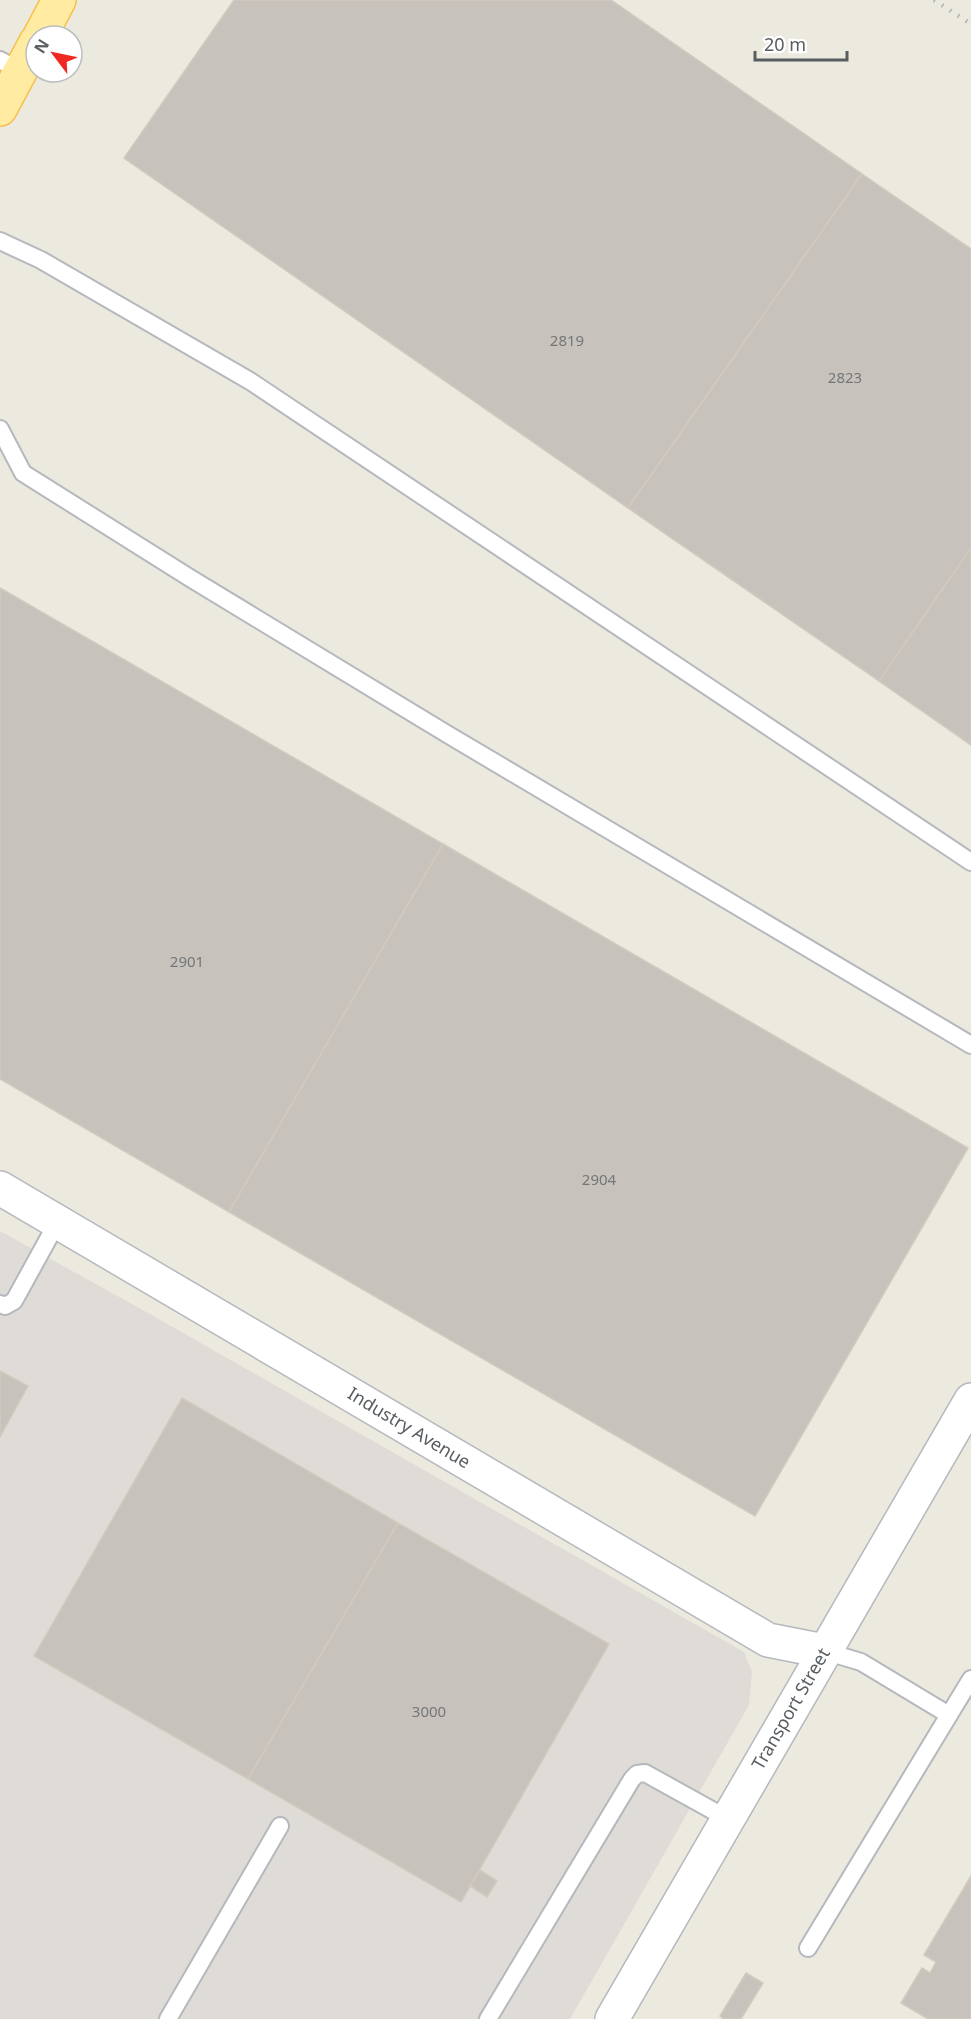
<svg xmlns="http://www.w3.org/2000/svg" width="971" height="2019" viewBox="0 0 971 2019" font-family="'Noto Sans',sans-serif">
  <rect width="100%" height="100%" fill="#ece9df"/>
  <polygon fill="#dfdcd7" points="0,1231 141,1309 744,1652 752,1672 749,1705 570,2019 0,2019"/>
  <g fill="#c7c3bc" stroke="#d1cabd" stroke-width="1.5">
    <polygon points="234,0 611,0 862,174 628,508 124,158"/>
    <polygon points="862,174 971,249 971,548 879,681 628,508"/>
    <polygon points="971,548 971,745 879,681"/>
    <polygon points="0,588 443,844 229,1212 0,1079"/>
    <polygon points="443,844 968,1148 755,1516 229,1212"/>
    <polygon points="0,1371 28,1386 0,1437"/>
    <polygon points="182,1398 398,1523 248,1779 34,1656"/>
    <polygon points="398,1523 609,1644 461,1902 248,1779"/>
    <polygon points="480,1870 497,1881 487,1897 470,1886"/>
    <polygon points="971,1876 971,2019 928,2019 901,2003 922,1968 930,1973 936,1962 924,1955"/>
    <polygon points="746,1973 763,1983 741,2019 724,2019 720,2016"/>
  </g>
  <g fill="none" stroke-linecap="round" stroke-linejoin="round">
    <g stroke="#b5b8bd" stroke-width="20">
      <g id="service">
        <polyline points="0,60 20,71"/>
        <polyline points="0,241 41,260 250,381 971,862"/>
        <polyline points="0,429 23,473 190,578 447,734 971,1045"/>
        <polyline points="0,1304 5,1306 14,1301 58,1221"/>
        <polyline points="824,1651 861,1662 949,1715 971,1679"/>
        <polyline points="808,1948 949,1715"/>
        <polyline points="168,2019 280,1826"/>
        <polyline points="488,2019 632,1779 637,1774 645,1773 728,1819"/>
      </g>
    </g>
    <g stroke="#b5b8bd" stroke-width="36">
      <g id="minor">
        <polyline points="0,1188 768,1640 824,1651"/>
        <polyline points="612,2019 971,1400"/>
      </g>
    </g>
    <g stroke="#f7c04e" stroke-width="36">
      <g id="primary">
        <polyline points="40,36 59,0"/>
        <polyline points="0,109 36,42"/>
      </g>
    </g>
    <use href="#service" stroke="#fff" stroke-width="16"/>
    <use href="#minor" stroke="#fff" stroke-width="33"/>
    <use href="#primary" stroke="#ffeca2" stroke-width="33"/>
    <polyline stroke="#b1b2b2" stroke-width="4.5" stroke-dasharray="1.5 8" stroke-linecap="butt" points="934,0 971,24"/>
  </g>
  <g text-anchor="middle" stroke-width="4.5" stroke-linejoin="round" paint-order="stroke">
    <g font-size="15" fill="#747678">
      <text x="567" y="346">2819</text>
      <text x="845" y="383">2823</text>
      <text x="187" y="967">2901</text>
      <text x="599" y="1185">2904</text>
      <text x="429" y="1717">3000</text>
    </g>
    <g font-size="18" fill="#585d61" stroke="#fff">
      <text transform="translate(409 1428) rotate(31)" y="6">Industry Avenue</text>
      <text transform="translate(791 1709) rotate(-60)" y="6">Transport Street</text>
    </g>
  </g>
  <g transform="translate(54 54) rotate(302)"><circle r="28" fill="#ffffff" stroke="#bcbec0" stroke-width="1.5"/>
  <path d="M0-4.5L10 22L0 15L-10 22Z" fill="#f02822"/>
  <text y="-9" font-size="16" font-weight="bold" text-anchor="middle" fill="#585d61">N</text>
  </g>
  <path d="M755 51v9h92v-9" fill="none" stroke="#585d61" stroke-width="3"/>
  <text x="764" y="51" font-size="18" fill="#585d61" stroke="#ffffff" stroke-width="4.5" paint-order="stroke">20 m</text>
</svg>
